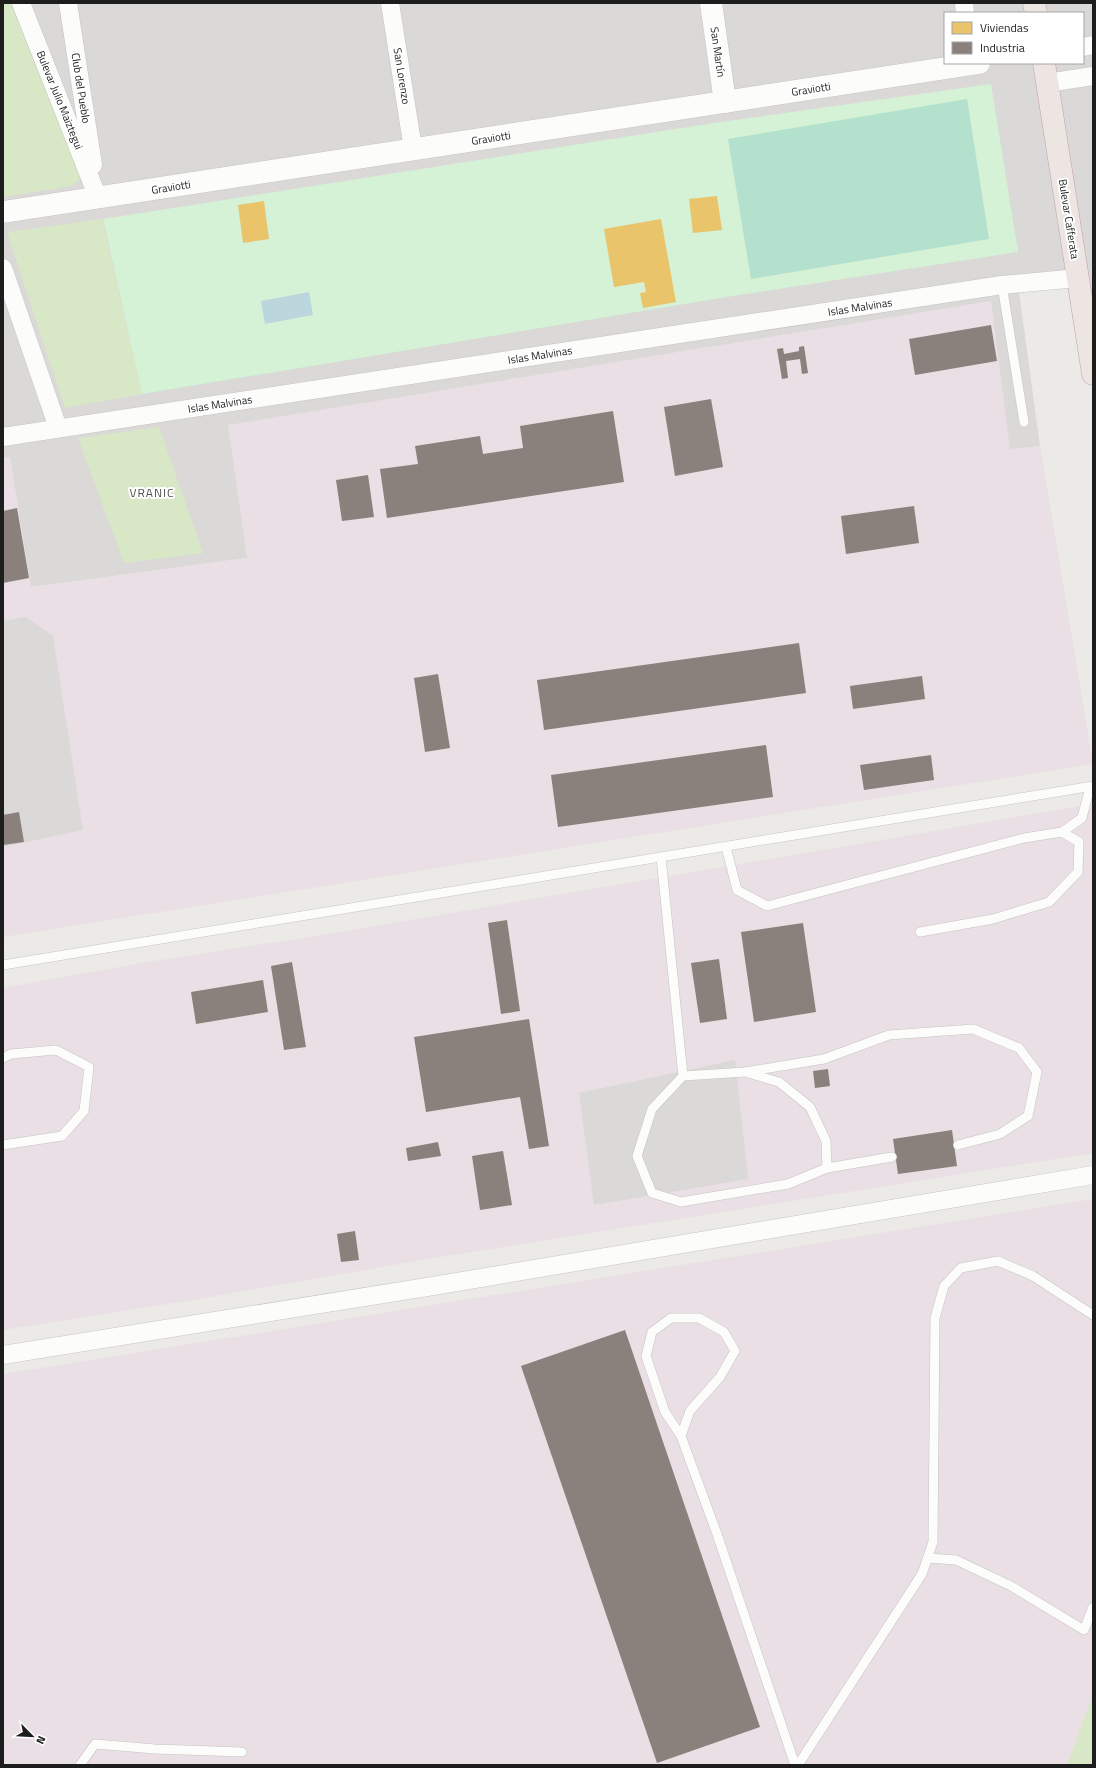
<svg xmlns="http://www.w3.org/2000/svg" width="1096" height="1768" viewBox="0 0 1096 1768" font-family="'Titillium Web',sans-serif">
  <rect width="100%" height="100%" fill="#eceae6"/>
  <path fill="#dbd9d7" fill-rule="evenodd" d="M3 3H1093V344L1078 278 1018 284 1040 446 247 558 3 591ZM945 13H1083V63H945Z"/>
  <g fill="#e9dfe4">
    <polygon points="991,301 1010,449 1040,446 1093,764 3,937 3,458 10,457 31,587 247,558 228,425"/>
    <polygon points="1093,804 1093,1153 422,1260 193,1300 3,1330 3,988 141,963 310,937"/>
    <polygon points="1093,1199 1093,1694 1067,1765 3,1765 3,1374"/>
  </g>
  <g fill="#dad9d7">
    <polygon points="26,617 53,636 83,830 3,847 3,621"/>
    <polygon points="735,1060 748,1179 594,1205 579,1093"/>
  </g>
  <g fill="#d8e7c6">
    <polygon points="3,3 15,3 81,178 72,186 3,197"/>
    <polygon points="102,219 142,394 65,408 7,232"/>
    <polygon points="159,427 203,553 124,563 78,438"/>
    <polygon points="1093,1694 1093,1765 1067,1765"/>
  </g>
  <polygon fill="#d5f1d6" points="991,84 1018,252 739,295 142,394 103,219 714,123"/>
  <polygon fill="#b4e0ce" points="967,99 989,239 751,279 728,139"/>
  <polygon fill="#bcd6dd" points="309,292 313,315 265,324 261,301"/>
  <g fill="#e9c46a">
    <polygon points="717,196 722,230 693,233 689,199"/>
    <polygon points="264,201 269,239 243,243 238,205"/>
    <polygon points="661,219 676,302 643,308 640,293 646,292 644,282 614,287 604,229"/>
  </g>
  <g fill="#8a817c">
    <polygon points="991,325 997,361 915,375 909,339"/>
    <polygon points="804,346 808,373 802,374 800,359 786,361 788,378 782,379 777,349 783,348 784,354 799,351 799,347"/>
    <polygon points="711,399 723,467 675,476 664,407"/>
    <polygon points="613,411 624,482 387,518 380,469 418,464 415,446 480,436 483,454 523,448 520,426"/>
    <polygon points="368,475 374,517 342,521 336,480"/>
    <polygon points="914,506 919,543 846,554 841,516"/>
    <polygon points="17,508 29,578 3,583 3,511"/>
    <polygon points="799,643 806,693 544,730 537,680"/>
    <polygon points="438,674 450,748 425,752 414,678"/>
    <polygon points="922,676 925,699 853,709 850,686"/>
    <polygon points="766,745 773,797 558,827 551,775"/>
    <polygon points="931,755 934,780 864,790 860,765"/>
    <polygon points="19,812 24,842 3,845 3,815"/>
    <polygon points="507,920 520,1011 501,1014 488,923"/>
    <polygon points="803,923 816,1012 754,1022 741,932"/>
    <polygon points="719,959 727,1019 700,1023 691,963"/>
    <polygon points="292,962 306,1047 284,1050 271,966"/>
    <polygon points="263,980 268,1012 196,1024 191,992"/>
    <polygon points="529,1019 549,1146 529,1149 520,1097 426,1112 414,1037"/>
    <polygon points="828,1069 830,1086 815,1088 813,1071"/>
    <polygon points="952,1130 957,1166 898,1174 893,1139"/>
    <polygon points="438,1142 441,1156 408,1161 406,1148"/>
    <polygon points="503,1151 512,1205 480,1210 472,1156"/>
    <polygon points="355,1231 359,1260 341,1262 337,1234"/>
    <polygon points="625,1330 760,1727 657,1763 521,1366"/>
  </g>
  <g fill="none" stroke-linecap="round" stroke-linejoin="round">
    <g stroke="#c4c4c2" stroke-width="10">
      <g id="service">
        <polyline points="1002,285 1024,422"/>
        <polyline points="1062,832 1082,818 1090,787"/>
        <polyline points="726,847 737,890 767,906 1024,838 1062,832 1079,842 1078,872 1049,902 993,919 920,932"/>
        <polyline points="661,857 683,1076"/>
        <polyline points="3,965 1093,786"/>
        <polyline points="3,1058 11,1054 56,1050 89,1067 84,1111 62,1136 3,1145"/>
        <polyline points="748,1073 779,1082 810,1107 826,1141 827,1168"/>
        <polyline points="892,1157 827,1168 788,1184 681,1202 652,1193 637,1156 652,1109 683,1076 745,1072 824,1059 889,1035 973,1029 1019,1048 1037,1072 1028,1116 1000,1134 958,1145"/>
        <polyline points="681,1436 690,1411 720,1377 735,1351 724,1332 699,1318 671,1318 652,1332 646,1356 665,1412 681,1436 717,1534 795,1765"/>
        <polyline points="928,1558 956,1560 1011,1586 1084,1630 1093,1607"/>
        <polyline points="80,1765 95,1744 155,1749 242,1752"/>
        <polyline points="798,1765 922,1574 933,1542 935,1318 944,1286 961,1268 998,1261 1033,1276 1093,1315"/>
      </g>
    </g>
    <g stroke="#c4c4c2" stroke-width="19">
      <g id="minor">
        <polyline points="21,3 98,198"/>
        <polyline points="68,3 93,165"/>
        <polyline points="390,3 413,149"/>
        <polyline points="964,3 965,13"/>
        <polyline points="1083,47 1093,45"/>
        <polyline points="1047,83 1093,76"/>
        <polyline points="3,268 58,428"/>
        <polyline points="3,437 1002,285 1078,278"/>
        <polyline points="3,1355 427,1287 1093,1175"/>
      </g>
    </g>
    <g stroke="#c4c4c2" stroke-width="23">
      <g id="tertiary">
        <polyline points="711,3 725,102"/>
        <polyline points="3,212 979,63"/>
      </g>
    </g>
    <g stroke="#bf9fa8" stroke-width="23">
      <g id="trunk">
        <polyline points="1034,3 1036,13"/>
        <polyline points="1044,63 1093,374"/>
      </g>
    </g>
    <use href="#service" stroke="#fcfcfb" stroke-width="9"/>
    <use href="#minor" stroke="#fcfcfb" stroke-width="18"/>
    <use href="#tertiary" stroke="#fcfcfb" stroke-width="22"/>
    <use href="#trunk" stroke="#ece5e2" stroke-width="22"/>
  </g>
  <g text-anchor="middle" stroke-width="4" stroke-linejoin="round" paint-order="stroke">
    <g font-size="11" fill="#1d1d1d" stroke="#fff">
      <text transform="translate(718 52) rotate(82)" y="4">San Martín</text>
      <text transform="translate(402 76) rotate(81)" y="4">San Lorenzo</text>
      <text transform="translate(81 88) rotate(81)" y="4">Club del Pueblo</text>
      <text transform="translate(811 89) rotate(-9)" y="4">Graviotti</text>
      <text transform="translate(60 100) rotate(68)" y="4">Bulevar Julio Maiztegui</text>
      <text transform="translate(491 138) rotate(-9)" y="4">Graviotti</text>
      <text transform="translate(171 187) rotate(-9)" y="4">Graviotti</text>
      <text transform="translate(1069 219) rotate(81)" y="4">Bulevar Cafferata</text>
      <text transform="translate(860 307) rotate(-9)" y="4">Islas Malvinas</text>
      <text transform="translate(540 355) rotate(-9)" y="4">Islas Malvinas</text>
      <text transform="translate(220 404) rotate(-9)" y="4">Islas Malvinas</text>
    </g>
    <g font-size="12" letter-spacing="1" fill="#505050" stroke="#fff">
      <text x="152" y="497">VRANIC</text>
    </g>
  </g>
  <rect width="1096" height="1768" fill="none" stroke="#1d1d1d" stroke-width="8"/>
  <rect x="944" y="12" width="140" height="52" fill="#ffffff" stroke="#a5a5a5"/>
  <rect x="952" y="22" width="20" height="12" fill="#e9c46a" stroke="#a5a5a5"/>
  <text x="980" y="32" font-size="12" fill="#1d1d1d">Viviendas</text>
  <rect x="952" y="42" width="20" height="12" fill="#8a817c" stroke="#a5a5a5"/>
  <text x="980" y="52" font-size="12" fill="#1d1d1d">Industria</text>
  <g transform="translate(32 1736) rotate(114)" stroke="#ffffff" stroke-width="3" paint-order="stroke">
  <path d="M0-3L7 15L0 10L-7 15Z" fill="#1d1d1d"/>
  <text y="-6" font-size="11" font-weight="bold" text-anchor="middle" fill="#1d1d1d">N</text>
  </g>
</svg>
